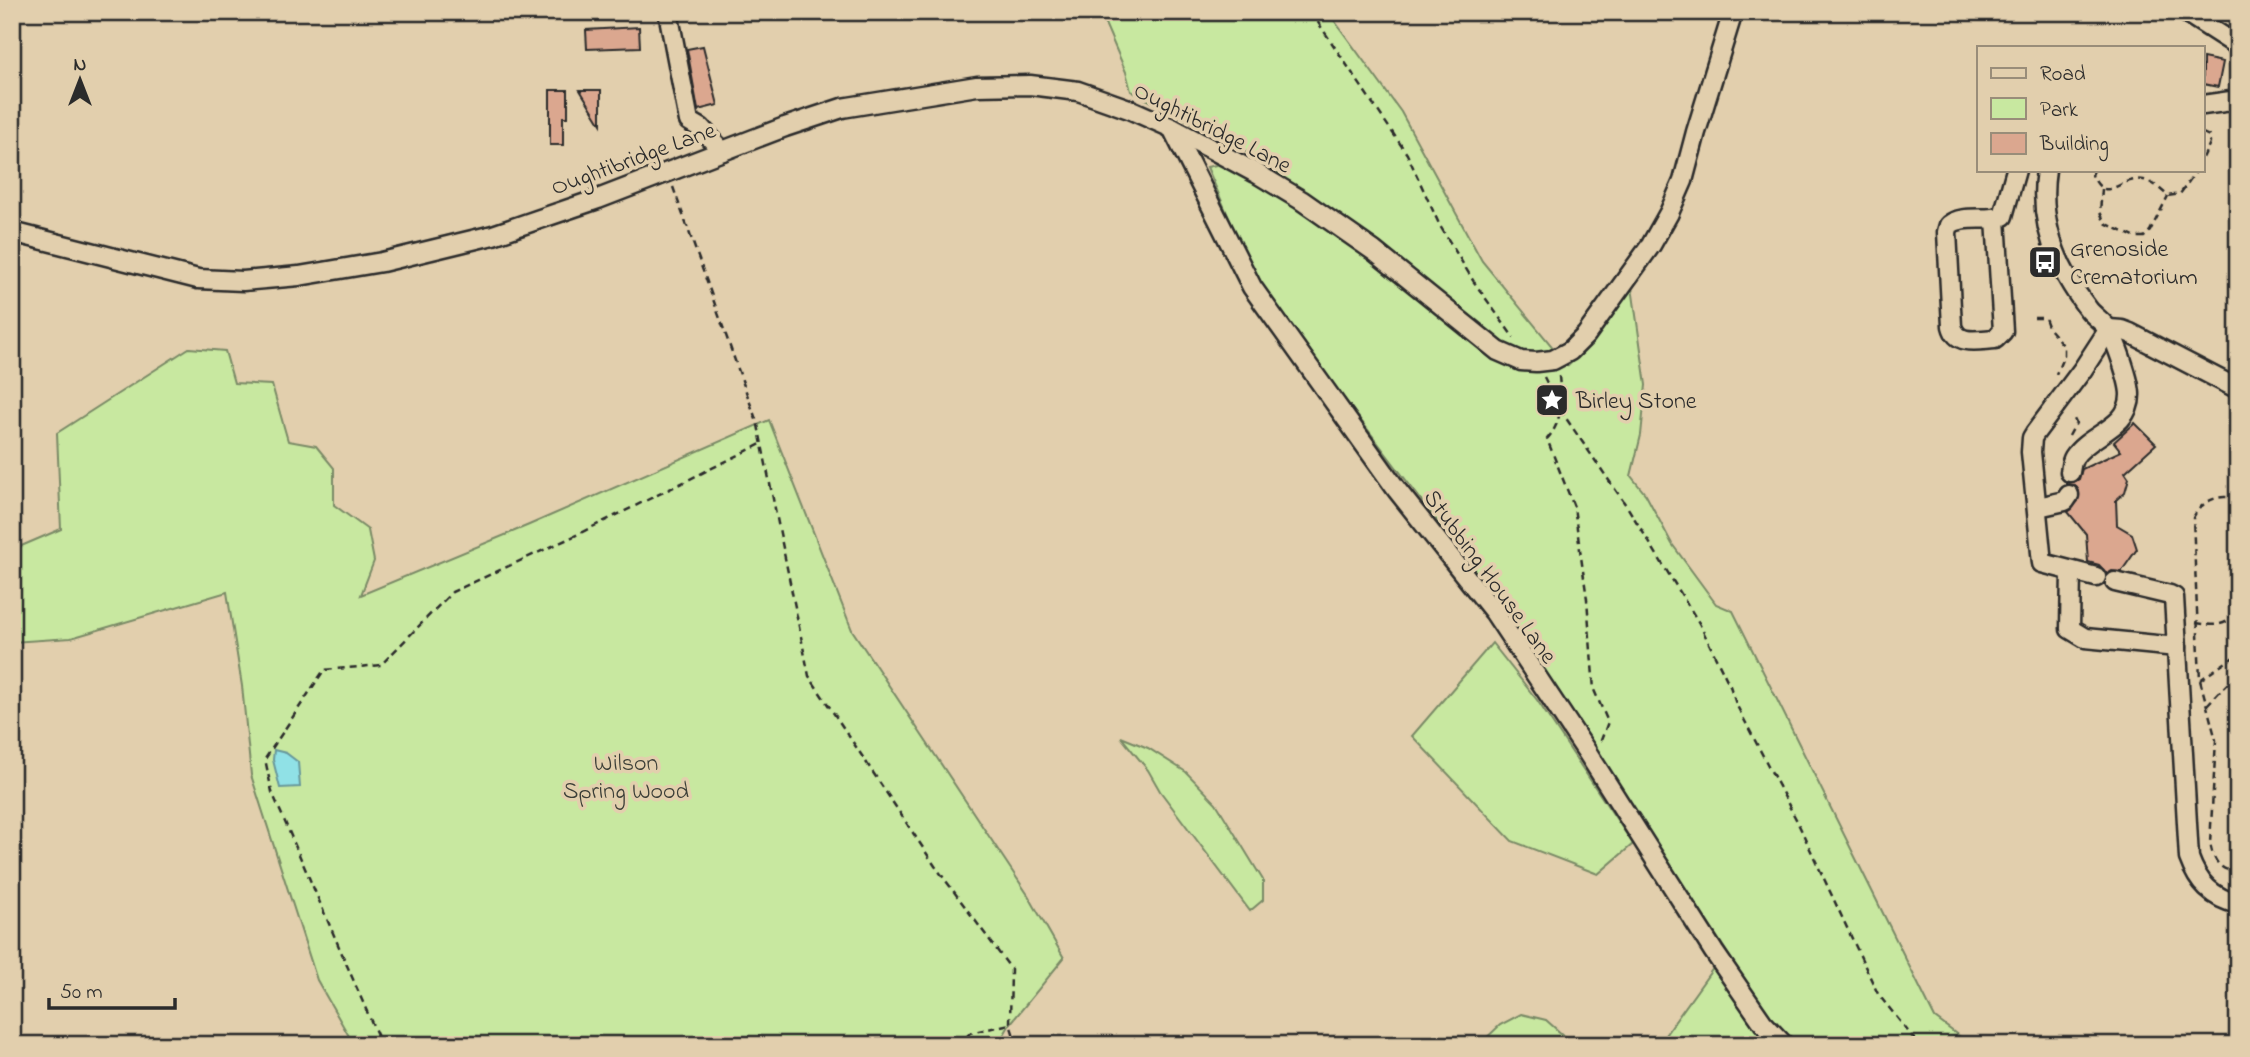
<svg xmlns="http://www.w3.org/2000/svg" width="2250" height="1057" viewBox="0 0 2250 1057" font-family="'Indie Flower',sans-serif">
  <rect width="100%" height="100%" fill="#e2cfad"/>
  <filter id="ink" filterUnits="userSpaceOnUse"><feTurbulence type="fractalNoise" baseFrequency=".0143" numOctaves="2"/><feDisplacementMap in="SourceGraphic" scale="14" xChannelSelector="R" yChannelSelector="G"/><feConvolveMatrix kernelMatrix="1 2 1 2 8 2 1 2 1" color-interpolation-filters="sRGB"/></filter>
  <g filter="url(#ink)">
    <g fill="#c8e8a0" stroke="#7a8a66" stroke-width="2">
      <polygon points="1100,12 1328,12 1401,112 1482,261 1568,366 1595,339 1632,287 1646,385 1641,435 1631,476 1646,495 1672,544 1716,604 1733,611 1935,1018 1971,1045 1794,1045 1775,1026 1503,608 1258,285 1207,167 1256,156 1131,91 1126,72"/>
      <polygon points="189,348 225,351 234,383 272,385 288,441 316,446 334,468 334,505 368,530 374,561 361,595 529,525 769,420 852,630 1028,895 1064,958 1010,1024 998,1045 354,1045 317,980 251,775 242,686 227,592 71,638 12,642 12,550 61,529 57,433"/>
      <polygon points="1492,643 1537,700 1633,844 1598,874 1512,841 1412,736"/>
      <polygon points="1121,737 1148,748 1186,772 1216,803 1263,880 1263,900 1250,911 1160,791 1148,770"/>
      <polygon points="1714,967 1774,1045 1658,1045"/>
      <polygon points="1521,1014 1546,1020 1574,1045 1479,1045 1500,1025"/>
    </g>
    <polygon fill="#90e1e6" stroke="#68989b" stroke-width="2" points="274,750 286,753 298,762 300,787 280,788 273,760"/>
    <g fill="#dba78f" stroke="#2b2b2b" stroke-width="2">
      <polygon points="639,27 640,47 587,49 586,30"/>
      <polygon points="703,46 718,105 698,110 687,49"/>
      <polygon points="2203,58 2223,62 2218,87 2203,84"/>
      <polygon points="550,90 568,90 568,117 563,117 563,145 550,145"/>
      <polygon points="580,90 601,90 601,124"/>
      <polygon points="2135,423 2156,444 2125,472 2129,478 2125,492 2116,500 2117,525 2132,534 2137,549 2121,572 2112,571 2107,574 2099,565 2088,562 2086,534 2068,512 2078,501 2079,491 2075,485 2066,484 2066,482 2074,482 2079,479 2082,469 2121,451 2114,442"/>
    </g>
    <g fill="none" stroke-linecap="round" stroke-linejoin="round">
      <g stroke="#2b2b2b" stroke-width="23">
        <g id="minor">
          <polyline points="668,12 689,121 701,128 722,151"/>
          <polyline points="2185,12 2238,46"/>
          <polyline points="2203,105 2238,100"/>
          <polyline points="1172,128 1252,287 1397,490 1494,612 1587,752 1714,952 1763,1023 1784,1045"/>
          <path d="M2046 170C2038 222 2057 269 2089 310 2095 317 2103 322 2108 329 2116 340 2130 382 2130 395 2130 428 2089 434 2074 457 2071 462 2071 467 2070 472"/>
          <path d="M1996 219 2003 331 1995 339C1978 340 1957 346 1952 326L1947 232 1949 225C1963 214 1986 222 2003 216L2016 170"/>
          <polyline points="12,232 198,279 243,281 299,276 382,262 493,235 598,199 785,127 842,108 977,86 1030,85 1078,91 1129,109 1172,128 1256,173 1301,200 1374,251 1498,351 1521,361 1536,362 1553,360 1570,351 1586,335 1651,245 1669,213 1683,181 1696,132 1733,12"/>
          <polyline points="2038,507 2065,501 2069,495"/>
          <polyline points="2071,571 2070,629 2085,638 2177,647"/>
          <polyline points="2096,577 2042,563 2031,452 2032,438 2035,433 2083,369 2109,329 2122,330 2130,333 2238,389"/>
          <path d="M2115 582 2170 595 2174 597 2189 858C2198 883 2212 898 2238 904"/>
        </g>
      </g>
      <g stroke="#2b2b2b" stroke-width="2.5" stroke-dasharray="7 5" stroke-linecap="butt">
        <polyline points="1311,12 1407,154 1440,226 1474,282 1514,338"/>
        <polyline points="2203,133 2209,136 2210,143 2203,158"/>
        <path d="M2094 170 2092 175C2105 202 2115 183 2134 180 2148 177 2158 187 2168 196L2180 194 2197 170"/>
        <polyline points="673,187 758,425 809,676 935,866 1011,969 1010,1024 1017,1045"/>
        <polyline points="2102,189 2100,212 2105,223 2134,237 2144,237 2150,231 2168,196"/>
        <polyline points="2034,318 2045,318 2049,329 2064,346 2064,355 2056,374"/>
        <path d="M1559 376C1561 399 1564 420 1547 439L1574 507 1587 599 1594 690 1608 722 1600 743"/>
        <polyline points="1544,377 1561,411 1628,508 1699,623 1730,686 1736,704 1797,821 1878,994 1919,1045"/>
        <polyline points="2069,436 2076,423 2072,415"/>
        <path d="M2238 500C2220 492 2201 501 2193 518L2200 680 2216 740 2210 843C2213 859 2219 872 2238 871"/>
        <path d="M2196 623C2228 628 2234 623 2238 591"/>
        <polyline points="2200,680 2238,654"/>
        <polyline points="2207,705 2227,684 2238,678"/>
        <polyline points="384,1045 381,1044 272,792 265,759 324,670 381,665 452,592 568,539 761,444"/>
        <polyline points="959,1045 970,1033 1010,1024"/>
      </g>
      <use href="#minor" stroke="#e2cfad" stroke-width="18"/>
    </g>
  </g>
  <defs>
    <g id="bus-square" transform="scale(1.75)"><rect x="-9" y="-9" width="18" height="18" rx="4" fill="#2b2b2b" stroke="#e2cfad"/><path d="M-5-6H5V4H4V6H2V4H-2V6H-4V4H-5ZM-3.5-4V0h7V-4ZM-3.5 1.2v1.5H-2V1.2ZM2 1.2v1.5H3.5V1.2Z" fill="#fff"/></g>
    <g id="sight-square" transform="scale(1.75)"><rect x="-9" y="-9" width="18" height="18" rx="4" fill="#2b2b2b" stroke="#e2cfad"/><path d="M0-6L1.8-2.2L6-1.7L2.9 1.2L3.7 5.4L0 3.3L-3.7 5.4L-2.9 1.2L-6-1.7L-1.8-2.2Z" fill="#fff"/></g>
  </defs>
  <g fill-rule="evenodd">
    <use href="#bus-square" x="2045" y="262"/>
    <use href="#sight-square" x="1552" y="400"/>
  </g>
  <g text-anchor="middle" stroke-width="7" stroke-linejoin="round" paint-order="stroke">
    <g font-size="24" fill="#2b2b2b" stroke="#e2cfad">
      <text transform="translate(1213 127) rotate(27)" y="8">Oughtibridge Lane</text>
      <text transform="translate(633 158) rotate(-20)" y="8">Oughtibridge Lane</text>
      <text transform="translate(1491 576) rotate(54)" y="8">Stubbing House Lane</text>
    </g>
    <g font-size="24" fill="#2b2b2b" stroke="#e2cfad" text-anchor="start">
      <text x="2070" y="256">Grenoside<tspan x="2070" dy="28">Crematorium</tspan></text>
      <text x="1576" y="408">Birley Stone</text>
    </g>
    <g font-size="24" fill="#3b3e37" stroke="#e2cfad">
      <text x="626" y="770">Wilson<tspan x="626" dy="28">Spring Wood</tspan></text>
    </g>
  </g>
  <rect width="2250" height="1057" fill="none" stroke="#e2cfad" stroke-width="42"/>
  <rect x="21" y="21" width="2208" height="1015" fill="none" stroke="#2b2b2b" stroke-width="2.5" filter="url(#ink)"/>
  <rect x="1977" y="46" width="228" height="126" fill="#e2cfad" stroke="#998d79" stroke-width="2"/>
  <rect x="1991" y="68" width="35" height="10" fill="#e2cfad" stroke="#998d79" stroke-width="2"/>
  <text x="2040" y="80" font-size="21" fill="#2b2b2b">Road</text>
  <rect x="1991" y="98" width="35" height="21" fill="#c8e8a0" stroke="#998d79" stroke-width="2"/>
  <text x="2040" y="116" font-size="21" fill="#2b2b2b">Park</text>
  <rect x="1991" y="133" width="35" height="21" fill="#dba78f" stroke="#998d79" stroke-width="2"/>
  <text x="2040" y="150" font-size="21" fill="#2b2b2b">Building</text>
  <g transform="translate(80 80)" stroke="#e2cfad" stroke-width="5" paint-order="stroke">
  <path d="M0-5L12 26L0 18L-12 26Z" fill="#2b2b2b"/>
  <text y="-10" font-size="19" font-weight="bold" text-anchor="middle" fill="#2b2b2b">N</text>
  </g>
  <path d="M49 998v10h126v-10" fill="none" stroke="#2b2b2b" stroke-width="3.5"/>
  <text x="60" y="998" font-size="21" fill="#2b2b2b" stroke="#e2cfad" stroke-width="5" paint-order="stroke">50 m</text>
</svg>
